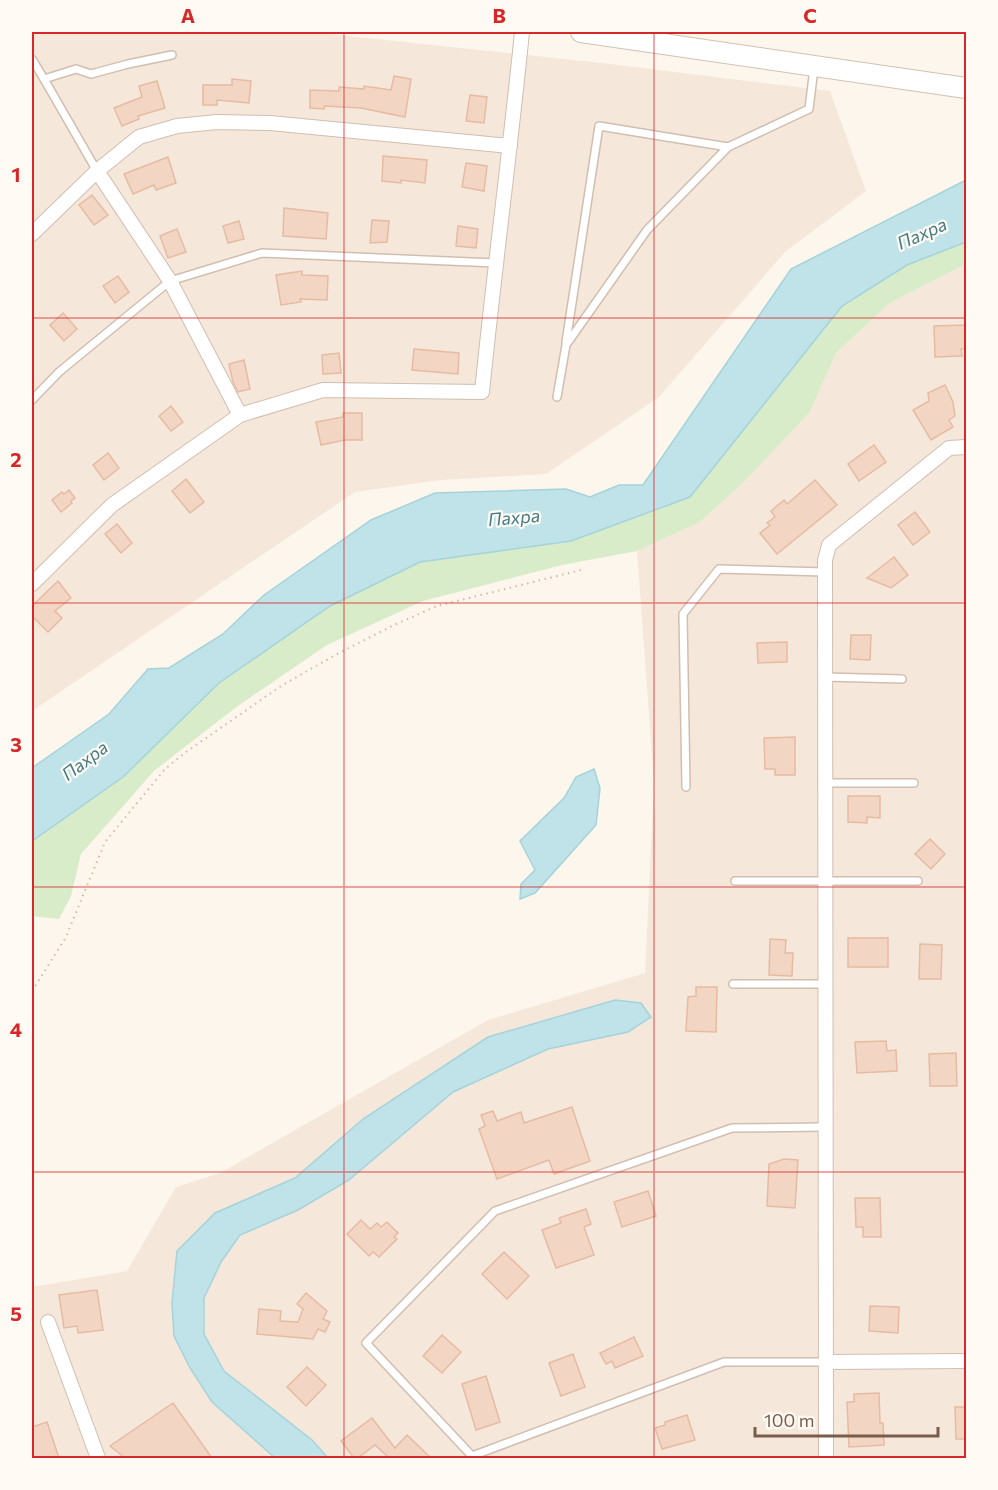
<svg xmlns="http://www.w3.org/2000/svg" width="998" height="1490" viewBox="0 0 998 1490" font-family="Commissioner,sans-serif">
  <rect width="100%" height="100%" fill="#fdf6ec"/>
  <g fill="#f5e8da">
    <polygon points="32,32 311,32 602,63 830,91 866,191 785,252 659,397 546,474 441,480 355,492 32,711"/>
    <polygon points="966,264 966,1458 32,1458 32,1287 127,1271 176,1187 220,1173 488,1020 645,973 654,783 637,551 700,522 744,482 810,412 836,353 890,303"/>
  </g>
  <polygon fill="#d8ecc9" points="966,242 966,264 890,303 836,353 810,412 744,482 700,522 637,551 562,565 423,601 327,645 235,708 154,771 81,854 71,896 59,919 32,916 32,841 123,777 219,683 330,606 420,562 571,541 690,497 842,306 907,265"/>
  <g fill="#bfe3e8" stroke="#a5d3da" stroke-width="1.5">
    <polygon points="966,180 966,242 907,265 842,306 690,497 571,541 420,562 330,606 219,683 123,777 32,841 32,768 109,714 148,669 169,668 223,634 264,595 371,520 435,493 566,489 590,497 619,485 643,485 791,269"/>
    <polygon points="594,769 600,788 596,825 535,893 520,899 521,884 535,870 520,841 564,798 576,777"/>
    <polygon points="615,1000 641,1003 651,1017 628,1032 548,1049 453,1092 349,1180 298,1210 240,1235 221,1262 204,1298 204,1334 224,1371 312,1440 328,1458 275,1458 212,1402 190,1368 174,1336 172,1303 177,1251 215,1213 295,1178 363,1119 488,1037"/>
  </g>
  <g fill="#f3d5c3" stroke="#e6bba3" stroke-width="1.5">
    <polygon points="394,76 411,79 405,117 361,108 325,106 324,109 310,108 310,90 339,91 339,87 364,89 364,86 391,90"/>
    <polygon points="232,79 251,81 249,103 217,100 217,105 203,105 203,85 232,85"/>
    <polygon points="157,81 165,108 138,116 139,119 122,126 114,108 142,97 139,86"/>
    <polygon points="470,95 487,97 484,123 466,121"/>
    <polygon points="383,156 427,160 425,183 401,180 401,183 382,181"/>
    <polygon points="168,157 176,183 156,190 154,185 133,194 124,174"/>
    <polygon points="466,163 487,166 484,191 462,187"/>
    <polygon points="92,195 108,215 94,225 79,205"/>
    <polygon points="284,208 328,213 326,239 283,236"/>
    <polygon points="372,220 389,221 387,242 370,243"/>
    <polygon points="239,221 244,239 228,243 223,226"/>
    <polygon points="458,226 478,229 476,248 456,246"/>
    <polygon points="177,229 186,252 168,258 160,236"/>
    <polygon points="302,271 302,275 328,276 327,300 300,299 301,302 281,305 276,275"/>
    <polygon points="118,276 129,292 115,303 103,286"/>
    <polygon points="63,313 77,329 64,341 50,325"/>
    <polygon points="966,325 966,349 961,349 962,356 935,357 934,326"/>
    <polygon points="414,349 459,353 458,374 412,370"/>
    <polygon points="339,353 341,373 323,374 322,355"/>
    <polygon points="244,360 250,389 238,392 233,382 229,364"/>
    <polygon points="945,385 953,402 955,416 949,420 953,427 931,440 913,410 929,401 928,393"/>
    <polygon points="171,406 183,422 171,431 159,416"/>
    <polygon points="343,413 362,413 362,440 345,440 321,445 316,422 343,417"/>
    <polygon points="874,445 886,462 859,481 848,464"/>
    <polygon points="108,453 119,468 104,480 93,465"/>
    <polygon points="186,479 204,502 190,513 172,491"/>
    <polygon points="815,480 837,505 777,554 760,533 770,525 767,523 775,517 771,511 784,500 787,504"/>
    <polygon points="69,490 75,498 71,501 72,503 61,512 52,500 62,492 64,494"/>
    <polygon points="915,512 930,532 913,545 898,525"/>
    <polygon points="117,524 132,543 121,553 105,534"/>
    <polygon points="894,557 908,575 891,588 867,578"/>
    <polygon points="58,581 71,598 55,611 62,618 48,632 32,616 32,606"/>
    <polygon points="851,635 871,635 870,660 850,659"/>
    <polygon points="787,642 787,662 758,663 757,643"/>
    <polygon points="795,737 795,775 775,775 775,769 765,769 764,738"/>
    <polygon points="848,796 880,796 880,818 867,817 867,823 848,822"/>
    <polygon points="930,839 945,854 931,869 915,854"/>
    <rect x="848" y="938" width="40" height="29"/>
    <polygon points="770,939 786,940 785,953 793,953 792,976 769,975"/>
    <polygon points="920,944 942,945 941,979 919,979"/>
    <polygon points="696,987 717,987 716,1032 686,1031 688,997 696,996"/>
    <polygon points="886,1041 887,1051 896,1050 897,1071 857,1073 855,1042"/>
    <polygon points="956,1053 957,1086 930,1086 929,1054"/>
    <polygon points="572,1107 590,1161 554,1174 549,1160 497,1179 479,1129 485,1126 481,1115 493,1111 497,1121 521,1112 524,1123"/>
    <polygon points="784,1159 798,1160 795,1208 767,1206 769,1164"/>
    <polygon points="648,1191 656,1216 622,1227 614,1202"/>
    <polygon points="855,1198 880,1198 881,1237 863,1237 863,1227 856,1227"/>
    <polygon points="586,1209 591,1224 584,1227 594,1255 556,1268 542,1230 561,1223 559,1218"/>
    <polygon points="361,1220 370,1229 377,1223 381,1227 387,1222 398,1233 394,1237 397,1239 379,1257 373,1252 369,1256 347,1234"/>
    <polygon points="504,1252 529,1276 507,1299 482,1274"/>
    <polygon points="97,1290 103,1330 78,1333 77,1326 64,1328 59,1295"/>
    <polygon points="306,1293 327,1311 323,1319 330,1322 325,1332 318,1329 313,1339 257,1334 259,1309 281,1311 280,1321 298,1322 303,1309 297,1304"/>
    <polygon points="870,1306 899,1307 898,1333 869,1331"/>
    <polygon points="442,1335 461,1352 442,1373 423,1356"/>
    <polygon points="634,1337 643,1356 615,1368 612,1361 606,1364 600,1353"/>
    <polygon points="573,1354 585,1387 561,1396 549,1363"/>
    <polygon points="307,1367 326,1385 306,1406 287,1387"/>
    <polygon points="486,1376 500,1422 476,1430 462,1384"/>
    <polygon points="879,1393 880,1423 883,1423 884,1445 849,1447 847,1402 854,1402 854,1394"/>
    <polygon points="173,1403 212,1458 125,1458 110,1446"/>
    <polygon points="955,1407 966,1407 966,1439 956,1439"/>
    <polygon points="687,1415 695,1440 662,1449 655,1428 665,1425 665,1422"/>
    <polygon points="372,1418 395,1448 407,1435 431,1458 384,1458 387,1456 375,1445 358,1458 354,1458 341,1441"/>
    <polygon points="47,1422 59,1458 32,1458 32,1427"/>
  </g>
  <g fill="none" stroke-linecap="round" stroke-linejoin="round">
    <g stroke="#d1beb0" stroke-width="10">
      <g id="lane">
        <polyline points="32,59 44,79"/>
        <polyline points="97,171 44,79 76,69 91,74 128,64 172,55"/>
        <polyline points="566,342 599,126 728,147"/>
        <polyline points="557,397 566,345 647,230 728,147 809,109 814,68"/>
        <polyline points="32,400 59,372 170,281 262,253 495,263"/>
        <polyline points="825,677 902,679"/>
        <polyline points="825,783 914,783"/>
        <polyline points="686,787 683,614 719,569 824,572"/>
        <polyline points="735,881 918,881"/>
        <polyline points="733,984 826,984"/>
        <polyline points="825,1127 732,1128 495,1211 366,1343 472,1456 724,1362 825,1362"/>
      </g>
    </g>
    <g stroke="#d1beb0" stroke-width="16">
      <g id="street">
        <polyline points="97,171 170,281 240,415"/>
        <polyline points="32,234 97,171 139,137 177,126 217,122 270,123 510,146"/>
        <path d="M32 584 112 505 240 415 323 390 482 392C494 272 510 152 522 32"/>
        <polyline points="48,1322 98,1458"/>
        <polyline points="825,1362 966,1361"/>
        <polyline points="826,1458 825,560 829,545 949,448 966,447"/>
      </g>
    </g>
    <g stroke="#d6c0b0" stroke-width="22">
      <polyline id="secondary" points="581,32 966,88"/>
    </g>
    <polyline stroke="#d9b8a5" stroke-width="2" stroke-dasharray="1.5 4.5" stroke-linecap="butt" points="32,991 66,937 105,842 165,769 186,752 281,686 337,654 394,625 437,606 585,569"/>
    <use href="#lane" stroke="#fff" stroke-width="7"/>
    <use href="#street" stroke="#fff" stroke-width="14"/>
    <use href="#secondary" stroke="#fff" stroke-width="20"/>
  </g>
  <path fill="none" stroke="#d62828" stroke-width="1.5" stroke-opacity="0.55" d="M344 32V1458M654 32V1458M32 318H966M32 603H966M32 887H966M32 1172H966"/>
  <g text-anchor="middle" stroke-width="4.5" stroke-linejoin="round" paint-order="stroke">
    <g font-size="18" font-style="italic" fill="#437c86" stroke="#fffaf3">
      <text transform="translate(922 234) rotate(-24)" y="6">Пахра</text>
      <text transform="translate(514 518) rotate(-5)" y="6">Пахра</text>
      <text transform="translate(85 761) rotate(-37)" y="6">Пахра</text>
    </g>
  </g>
  <rect width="998" height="1490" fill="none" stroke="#fffaf3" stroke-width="66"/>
  <path d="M755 1427v9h183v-9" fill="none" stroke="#7a5c4d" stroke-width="3"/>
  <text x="764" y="1427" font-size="18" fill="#7a5c4d" stroke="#fffaf3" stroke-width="4.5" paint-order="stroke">100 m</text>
  <rect x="33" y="33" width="932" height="1424" fill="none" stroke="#d62828" stroke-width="2"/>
  <g font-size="20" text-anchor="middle" font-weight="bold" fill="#d62828">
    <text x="188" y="23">A</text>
    <text x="499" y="23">B</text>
    <text x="810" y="23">C</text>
    <text x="16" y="182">1</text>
    <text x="16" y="467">2</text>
    <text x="16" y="752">3</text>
    <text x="16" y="1037">4</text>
    <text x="16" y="1321">5</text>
  </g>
</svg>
